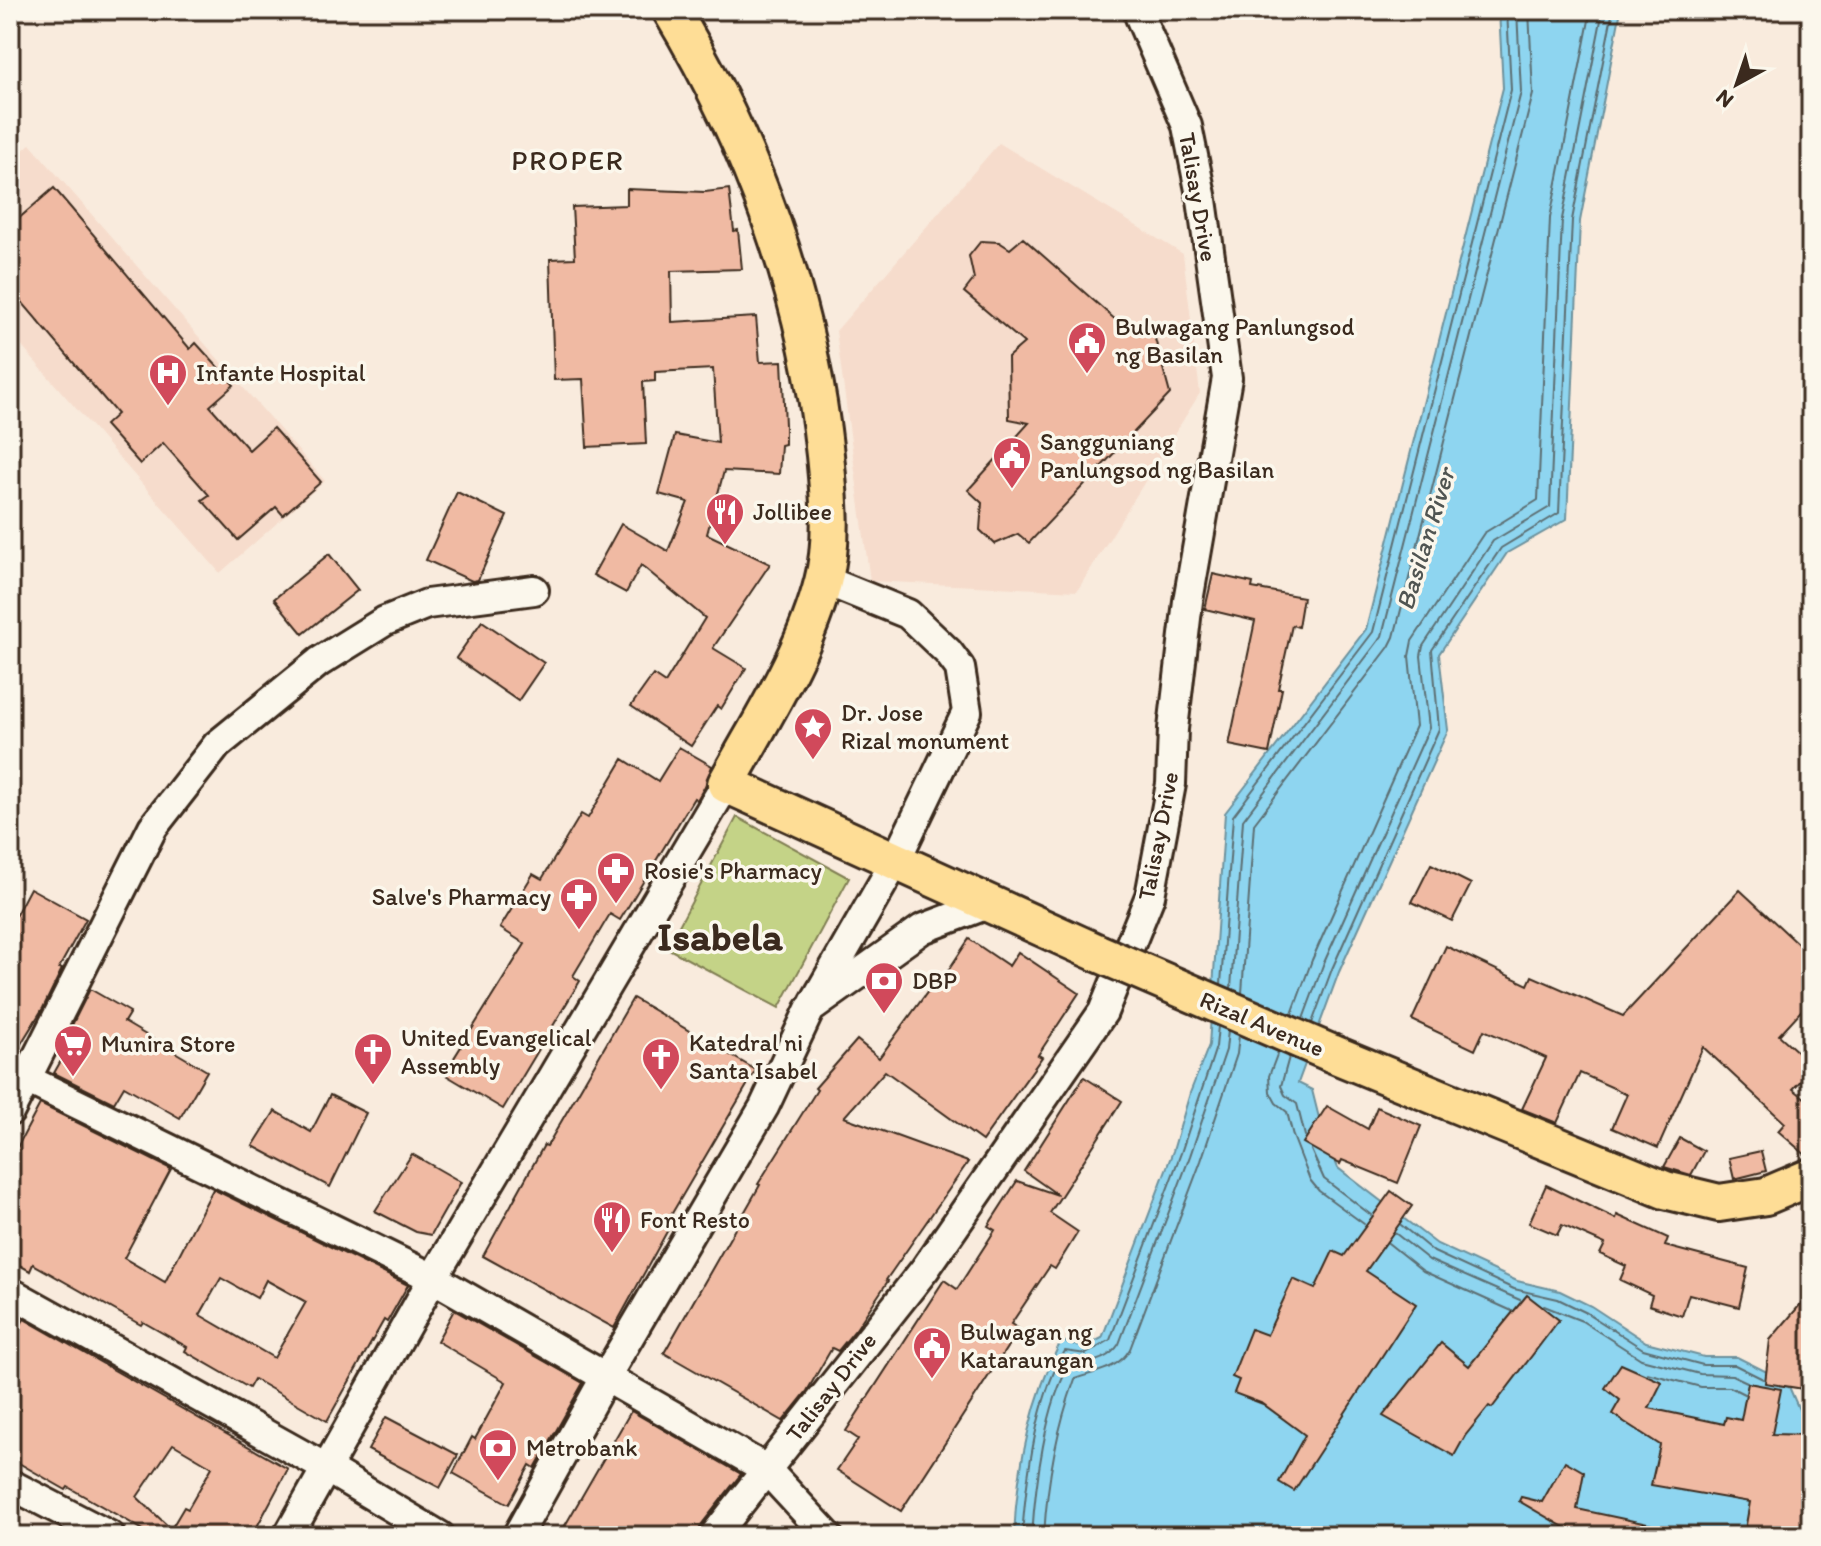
<svg xmlns="http://www.w3.org/2000/svg" width="1821" height="1546" viewBox="0 0 1821 1546" font-family="Itim,sans-serif">
  <rect width="100%" height="100%" fill="#f9ebdd"/>
  <filter id="ink" filterUnits="userSpaceOnUse"><feTurbulence type="fractalNoise" baseFrequency=".0125" numOctaves="2"/><feDisplacementMap in="SourceGraphic" scale="16" xChannelSelector="R" yChannelSelector="G"/><feConvolveMatrix kernelMatrix="1 2 1 2 8 2 1 2 1" color-interpolation-filters="sRGB"/></filter>
  <g filter="url(#ink)">
    <g fill="#f6dccc">
      <polygon points="999,143 1183,254 1200,393 1077,591 870,581 836,331"/>
      <polygon points="30,144 325,481 220,573 10,333 10,161"/>
    </g>
    <polygon fill="#c4d387" stroke="#807e52" stroke-width="2" points="737,817 849,878 779,1008 667,948"/>
    <path fill="#8ed5f0" stroke="#6d919c" stroke-width="2" d="M1499 10H1621L1580 221 1567 519 1507 553 1439 654 1448 730 1339 972 1298 1083 1312 1090 1321 1126 1338 1168 1437 1244 1517 1281 1560 1291 1591 1306 1646 1342 1704 1357H1737L1787 1382 1811 1437V1536H1014C1017 1469 1031 1400 1061 1341L1084 1347 1102 1338 1173 1151 1190 1093 1209 1045 1225 813 1366 629 1503 88Z"/>
    <g fill="none" stroke-linecap="round" stroke-linejoin="round">
      <g stroke="#5c6e72" stroke-width="2">
        <polyline points="1221,984 1233,816 1373,632 1511,90 1507,10"/>
        <polyline points="1231,988 1243,820 1382,636 1521,92 1517,10"/>
        <polyline points="1242,993 1254,824 1389,647 1394,637 1533,94 1529,10"/>
        <polyline points="1292,1014 1312,960 1416,726 1409,656 1412,641 1484,533 1538,500 1550,218 1591,10"/>
        <polyline points="1303,1019 1323,965 1429,728 1421,656 1423,646 1493,541 1550,507 1562,219 1603,10"/>
        <polyline points="1312,1023 1332,969 1439,729 1432,650 1501,548 1559,513 1572,220 1613,10"/>
        <polyline points="1278,1052 1269,1076 1270,1092 1276,1103 1287,1112 1293,1136 1310,1180 1319,1191 1364,1224"/>
        <polyline points="1289,1057 1281,1086 1285,1095 1297,1104 1305,1136"/>
        <polyline points="1311,1150 1324,1179 1371,1215"/>
        <polyline points="1401,1225 1434,1252 1514,1289 1558,1299 1587,1313 1643,1349 1703,1365 1735,1365 1763,1379"/>
        <polyline points="1395,1233 1429,1260 1520,1300"/>
        <polyline points="1388,1243 1423,1271 1512,1311"/>
        <polyline points="1544,1306 1582,1321 1641,1359 1700,1374 1732,1375 1747,1382"/>
        <polyline points="1647,1373 1701,1387 1730,1387 1744,1394"/>
        <path d="M1022 1536C1026 1482 1036 1397 1065 1351L1086 1354 1110 1340 1181 1153 1216 1047 1218 1026"/>
        <path d="M1032 1536C1035 1489 1045 1402 1071 1363 1088 1364 1108 1361 1119 1344L1190 1156 1226 1050 1228 1030"/>
        <path d="M1044 1536C1047 1483 1057 1428 1075 1379 1095 1371 1117 1371 1130 1349L1201 1161 1237 1054 1239 1035"/>
      </g>
    </g>
    <g fill="#f0baa3" stroke="#3b2a1e" stroke-width="2" fill-rule="evenodd">
      <polygon points="54,188 190,349 196,343 234,385 210,406 249,450 273,428 321,482 283,515 276,507 238,540 202,500 209,495 163,443 140,464 105,425 117,414 10,288 10,226"/>
      <polygon points="627,189 705,192 729,189 734,231 738,230 742,269 671,271 672,322 756,317 760,362 782,361 785,425 785,444 781,445 779,474 724,471 707,534 770,564 713,648 746,668 721,709 717,706 691,746 631,706 653,675 665,683 705,618 641,565 626,593 593,575 621,524 668,551 688,502 659,494 675,435 718,443 713,369 655,372 655,381 643,382 646,444 587,447 583,379 554,380 550,259 575,258 572,207 627,205"/>
      <polygon points="1023,238 1127,330 1151,324 1170,394 1029,543 1018,534 995,544 980,530 982,503 968,490 1029,423 1009,419 1008,357 1024,343 964,292 974,279 969,256 981,241 999,242 1010,249"/>
      <polygon points="457,492 507,516 478,580 472,581 426,560"/>
      <polygon points="329,554 358,590 303,634 274,599"/>
      <polygon points="1213,574 1253,583 1252,588 1303,597 1298,627 1292,625 1278,689 1282,689 1269,753 1229,745 1255,621 1205,609"/>
      <polygon points="482,621 544,663 518,701 456,658"/>
      <polygon points="679,747 712,766 705,786 697,800 694,798 620,920 610,914 573,976 580,981 503,1109 444,1074 525,944 500,928 533,874 542,879 581,814 588,818 623,759 658,781"/>
      <polygon points="1431,864 1471,884 1452,921 1412,902"/>
      <polygon points="30,888 86,919 59,968 62,969 43,1008 14,1055 10,1054 10,926"/>
      <polygon points="1740,890 1811,956 1811,1000 1779,1035 1811,1064 1811,1070 1793,1089 1811,1103 1811,1156 1808,1157 1778,1131 1785,1123 1703,1047 1658,1148 1612,1128 1627,1094 1580,1073 1557,1123 1522,1109 1546,1058 1484,1030 1475,1050 1412,1020 1446,946 1528,985 1532,976 1623,1016"/>
      <polygon points="969,939 1009,966 1018,952 1079,993 1038,1055 1042,1057 982,1141 885,1071 844,1117 968,1162 886,1280 888,1281 856,1329 838,1351 832,1348 807,1391 783,1421 664,1353 760,1185 758,1184 817,1090 815,1088 857,1040 879,1058 934,983 938,986"/>
      <polygon points="90,989 130,1012 124,1022 207,1071 180,1118 124,1086 114,1103 54,1073 79,1029 72,1025"/>
      <polygon points="633,998 756,1070 671,1215 675,1217 614,1328 483,1256 544,1145 547,1146"/>
      <polygon points="1084,1077 1122,1101 1050,1213 1078,1232 1055,1269 1050,1266 1011,1324 1019,1329 901,1511 837,1470 858,1439 846,1431 944,1280 957,1289 995,1230 988,1226 1017,1181 1058,1195 1024,1171"/>
      <polygon points="330,1095 366,1113 330,1187 253,1146 275,1111 311,1132"/>
      <path d="M40 1104 171 1169 124 1258 165 1282 213 1189 408 1285 387 1322 384 1320 327 1421 254 1379 249 1388 185 1351 187 1347 143 1322 141 1325 33 1264 30 1271 10 1260V1161ZM221 1278 257 1298 266 1280 306 1302 274 1358 200 1315Z"/>
      <polygon points="1327,1106 1368,1129 1377,1107 1421,1126 1398,1183 1342,1160 1340,1164 1303,1143"/>
      <polygon points="1680,1138 1704,1151 1691,1175 1664,1167"/>
      <polygon points="1761,1151 1766,1171 1734,1179 1729,1158"/>
      <polygon points="412,1154 461,1182 431,1235 416,1232 375,1211"/>
      <polygon points="1546,1185 1616,1219 1617,1215 1668,1238 1665,1246 1748,1268 1739,1307 1689,1294 1682,1316 1649,1305 1652,1295 1620,1280 1626,1266 1600,1254 1605,1244 1562,1225 1557,1235 1529,1223"/>
      <polygon points="1391,1191 1412,1206 1366,1271 1416,1304 1294,1491 1279,1482 1305,1435 1263,1404 1234,1393 1239,1380 1232,1377 1251,1329 1267,1335 1293,1279 1315,1289 1333,1251 1344,1256"/>
      <polygon points="1811,1292 1811,1333 1804,1389 1765,1383 1770,1340"/>
      <polygon points="1527,1295 1559,1320 1492,1408 1489,1406 1465,1436 1454,1456 1383,1416 1441,1343 1469,1366"/>
      <polygon points="454,1310 583,1383 535,1468 530,1465 509,1504 453,1473 472,1437 475,1439 506,1382 437,1341"/>
      <path d="M24 1319 288 1469 252 1536H154L68 1487 66 1490 10 1458V1344ZM173 1444 212 1467 188 1509 184 1507 171 1529 137 1497Z"/>
      <polygon points="1621,1364 1662,1382 1649,1408 1724,1424 1726,1417 1741,1420 1748,1383 1781,1389 1772,1434 1811,1435 1811,1535 1744,1536 1750,1502 1651,1485 1660,1445 1612,1414 1620,1400 1605,1388"/>
      <polygon points="631,1411 741,1474 701,1525 697,1536 559,1536"/>
      <polygon points="386,1417 458,1455 440,1488 368,1450"/>
      <polygon points="1565,1461 1584,1472 1577,1509 1657,1526 1655,1536 1579,1536 1519,1501 1521,1497 1542,1502"/>
    </g>
    <g fill="none" stroke-linecap="round" stroke-linejoin="round">
      <g stroke="#3b2a1e" stroke-width="34">
        <g id="minor">
          <polyline points="814,1003 895,862 967,712 960,668 948,652 908,614 824,580"/>
          <polyline points="10,1071 433,1278 766,1469 828,1536"/>
          <polyline points="10,1111 153,827 217,745 319,662 385,621 427,604 534,590"/>
          <polyline points="10,1292 326,1468 440,1536"/>
          <polyline points="10,1484 110,1536"/>
          <polyline points="288,1536 433,1278 726,784"/>
          <polyline points="517,1536 605,1378 764,1107 810,1009 922,929 988,904"/>
          <polyline points="714,1536 925,1269 1103,1012 1150,896 1171,784 1173,729 1188,601 1227,378 1202,200 1187,126 1140,17"/>
        </g>
      </g>
      <g stroke="#3b2a1e" stroke-width="42">
        <g id="major">
          <path d="M671 10C753 146 808 297 825 455 829 496 834 541 823 582 805 653 761 720 726 784L1098 953"/>
          <polyline points="1331,1053 1665,1190 1719,1203 1766,1196 1811,1177"/>
        </g>
      </g>
      <use href="#minor" stroke="#fbf7ec" stroke-width="28"/>
      <use href="#major" stroke="#fedd96" stroke-width="36"/>
      <g stroke="#3b2a1e" stroke-width="42" stroke-linecap="butt">
        <polyline id="major-bridge" points="1098,953 1331,1053"/>
      </g>
      <use href="#major-bridge" stroke="#fedd96" stroke-width="36"/>
    </g>
  </g>
  <defs>
    <g id="civic-pin" transform="scale(2)"><path d="M0 17L-7.5 6A9.5 9.5 0 1 1 7.5 6Z" fill="#d1495b" stroke="#fbf7ec"/><path d="M-.6-6.5H3V-4.5H.6V-3L4-1V1h2V6H-6V1h2V-1L-.6-3ZM-1.2 2.5V6h2.4V2.5Z" fill="#fff"/></g>
    <g id="hospital-pin" transform="scale(2)"><path d="M0 17L-7.5 6A9.5 9.5 0 1 1 7.5 6Z" fill="#d1495b" stroke="#fbf7ec"/><path d="M-5-5h3v3.5h4V-5h3V5h-3V1.5h-4V5h-3Z" fill="#fff"/></g>
    <g id="restaurant-pin" transform="scale(2)"><path d="M0 17L-7.5 6A9.5 9.5 0 1 1 7.5 6Z" fill="#d1495b" stroke="#fbf7ec"/><path d="M-5-6h1v4h1v-4h1v4h1v-4h1v5L-1.5 .5V6h-2V.5L-5-1ZM5-6V6H3V1.5H1.5Q1.5-4 5-6Z" fill="#fff"/></g>
    <g id="sight-pin" transform="scale(2)"><path d="M0 17L-7.5 6A9.5 9.5 0 1 1 7.5 6Z" fill="#d1495b" stroke="#fbf7ec"/><path d="M0-6L1.8-2.2L6-1.7L2.9 1.2L3.7 5.4L0 3.3L-3.7 5.4L-2.9 1.2L-6-1.7L-1.8-2.2Z" fill="#fff"/></g>
    <g id="pharmacy-pin" transform="scale(2)"><path d="M0 17L-7.5 6A9.5 9.5 0 1 1 7.5 6Z" fill="#d1495b" stroke="#fbf7ec"/><path d="M-2-6h4v4h4v4h-4v4h-4v-4h-4v-4h4Z" fill="#fff"/></g>
    <g id="bank-pin" transform="scale(2)"><path d="M0 17L-7.5 6A9.5 9.5 0 1 1 7.5 6Z" fill="#d1495b" stroke="#fbf7ec"/><path d="M-6-4H6V4H-6ZM0-2.3a2.3 2.3 0 1 0 0 4.6a2.3 2.3 0 1 0 0-4.6Z" fill="#fff"/></g>
    <g id="supermarket-pin" transform="scale(2)"><path d="M0 17L-7.5 6A9.5 9.5 0 1 1 7.5 6Z" fill="#d1495b" stroke="#fbf7ec"/><path d="M-6-5.5h2.5l.6 2H6L4.5 2H-2.5L-4.4-4H-6ZM-1.5 3.2a1.3 1.3 0 1 0 .1 0ZM3 3.2a1.3 1.3 0 1 0 .1 0Z" fill="#fff"/></g>
    <g id="church-pin" transform="scale(2)"><path d="M0 17L-7.5 6A9.5 9.5 0 1 1 7.5 6Z" fill="#d1495b" stroke="#fbf7ec"/><path d="M-1.2-6h2.4v3.5h3.3v2.4h-3.3V6h-2.4V-.1h-3.3v-2.4h3.3Z" fill="#fff"/></g>
  </defs>
  <g fill-rule="evenodd">
    <use href="#civic-pin" x="1087" y="341"/>
    <use href="#hospital-pin" x="168" y="373"/>
    <use href="#civic-pin" x="1012" y="456"/>
    <use href="#restaurant-pin" x="725" y="512"/>
    <use href="#sight-pin" x="813" y="727"/>
    <use href="#pharmacy-pin" x="616" y="871"/>
    <use href="#pharmacy-pin" x="579" y="897"/>
    <use href="#bank-pin" x="884" y="981"/>
    <use href="#supermarket-pin" x="73" y="1044"/>
    <use href="#church-pin" x="373" y="1052"/>
    <use href="#church-pin" x="661" y="1057"/>
    <use href="#restaurant-pin" x="612" y="1220"/>
    <use href="#civic-pin" x="932" y="1346"/>
    <use href="#bank-pin" x="498" y="1448"/>
  </g>
  <g text-anchor="middle" stroke-width="7" stroke-linejoin="round" paint-order="stroke">
    <g font-size="24" fill="#3b2a1e" stroke="#fbf7ec">
      <text transform="translate(1198 197) rotate(80)" y="8">Talisay Drive</text>
      <text transform="translate(1158 836) rotate(-79)" y="8">Talisay Drive</text>
      <text transform="translate(1262 1024) rotate(23)" y="8">Rizal Avenue</text>
      <text transform="translate(831 1387) rotate(-52)" y="8">Talisay Drive</text>
    </g>
    <g font-size="24" fill="#3b2a1e" stroke="#fbf7ec" text-anchor="start">
      <text x="1115" y="335">Bulwagang Panlungsod<tspan x="1115" dy="28">ng Basilan</tspan></text>
      <text x="196" y="381">Infante Hospital</text>
      <text x="1040" y="450">Sangguniang<tspan x="1040" dy="28">Panlungsod ng Basilan</tspan></text>
      <text x="753" y="520">Jollibee</text>
      <text x="841" y="721">Dr. Jose<tspan x="841" dy="28">Rizal monument</tspan></text>
      <text x="644" y="879">Rosie's Pharmacy</text>
      <text x="551" y="905" text-anchor="end">Salve's Pharmacy</text>
      <text x="912" y="989">DBP</text>
      <text x="401" y="1046">United Evangelical<tspan x="401" dy="28">Assembly</tspan></text>
      <text x="689" y="1051">Katedral ni<tspan x="689" dy="28">Santa Isabel</tspan></text>
      <text x="101" y="1052">Munira Store</text>
      <text x="640" y="1228">Font Resto</text>
      <text x="960" y="1340">Bulwagan ng<tspan x="960" dy="28">Kataraungan</tspan></text>
      <text x="526" y="1456">Metrobank</text>
    </g>
    <g font-size="26" font-style="italic" fill="#505552" stroke="#fbf7ec">
      <text transform="translate(1425 539) rotate(-73)" y="9">Basilan River</text>
    </g>
    <g font-size="28" letter-spacing="2" fill="#3b2a1e" stroke="#fbf7ec">
      <text x="568" y="170">PROPER</text>
    </g>
    <g font-size="40" font-weight="bold" fill="#3b2a1e" stroke="#fbf7ec">
      <text x="720" y="950">Isabela</text>
    </g>
  </g>
  <rect width="1821" height="1546" fill="none" stroke="#fbf7ec" stroke-width="40"/>
  <rect x="20" y="20" width="1781" height="1506" fill="none" stroke="#3b2a1e" stroke-width="3" filter="url(#ink)"/>
  <g transform="translate(1737 84) rotate(220)" stroke="#fbf7ec" stroke-width="6" paint-order="stroke">
  <path d="M0-6L14 30L0 20L-14 30Z" fill="#3b2a1e"/>
  <text y="-12" font-size="22" font-weight="bold" text-anchor="middle" fill="#3b2a1e">N</text>
  </g>
</svg>
